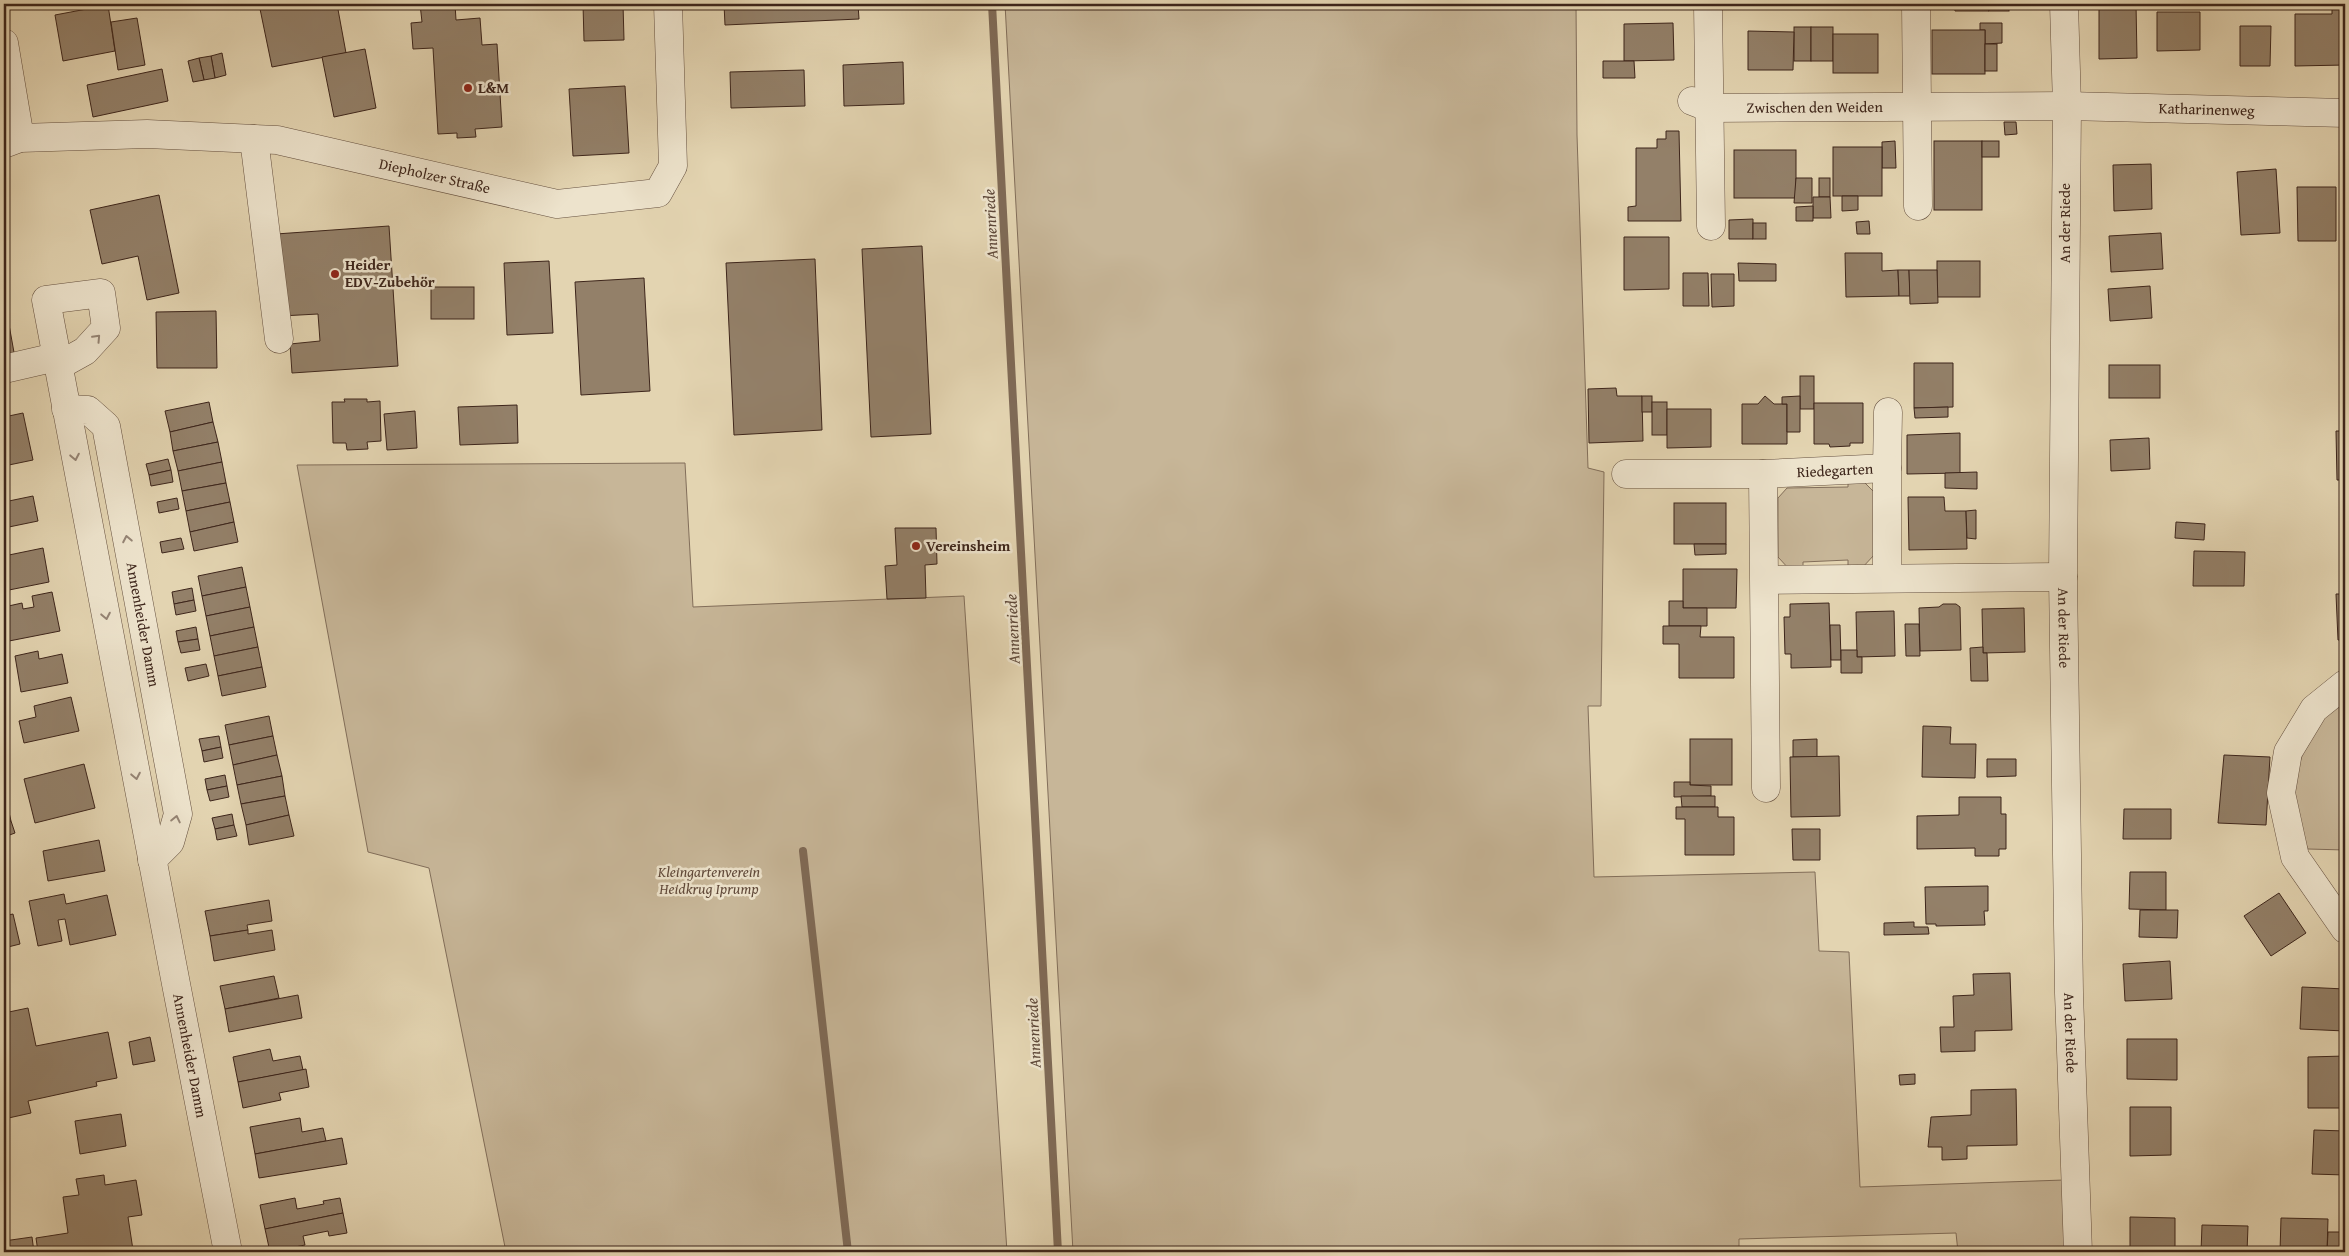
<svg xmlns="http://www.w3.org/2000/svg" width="2349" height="1256" viewBox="0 0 2349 1256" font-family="'Gentium Book Plus',serif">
  <rect width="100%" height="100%" fill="#e3d4b1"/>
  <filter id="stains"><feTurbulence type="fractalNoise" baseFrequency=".004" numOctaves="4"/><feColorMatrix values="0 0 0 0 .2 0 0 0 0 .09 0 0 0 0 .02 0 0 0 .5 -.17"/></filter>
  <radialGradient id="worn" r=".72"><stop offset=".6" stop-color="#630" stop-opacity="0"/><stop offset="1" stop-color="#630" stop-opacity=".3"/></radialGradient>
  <g fill="#c7b698" stroke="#826e5a">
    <polygon points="1005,4 1576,4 1577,135 1588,468 1604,472 1601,706 1588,706 1594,877 1815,872 1819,951 1849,952 1860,1187 2064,1180 2065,1252 1958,1252 1956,1233 1739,1239 1739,1252 1073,1252"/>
    <polygon points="685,463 693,607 964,596 1007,1252 506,1252 429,868 368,852 297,465"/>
    <polygon points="1862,480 1874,492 1875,554 1861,569 1848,569 1848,560 1803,562 1803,570 1790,570 1778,557 1778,498 1787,488 1848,487 1848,481"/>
    <path d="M2345 699V850L2308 849C2305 842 2300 835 2298 828 2286 783 2305 723 2345 699Z"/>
  </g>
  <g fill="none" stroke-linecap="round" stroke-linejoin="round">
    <g stroke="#7f6a56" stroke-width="8">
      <path d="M992 4C1016 420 1034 836 1058 1252"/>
      <polyline points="803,851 848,1252"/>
    </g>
  </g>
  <g fill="#938069" stroke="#3d251b">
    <polygon points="259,4 337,4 346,53 272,67"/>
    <polygon points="420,4 455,4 456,20 480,18 482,45 497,44 502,127 475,129 476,137 457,138 457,133 438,134 433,48 413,49 411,23 422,22"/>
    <polygon points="583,4 623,4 624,40 584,41"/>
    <polygon points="724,4 858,4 859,19 725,25"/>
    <polygon points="1954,4 1989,4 1989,11 1955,11"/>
    <rect x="1989" y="4" width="20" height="7"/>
    <polygon points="2099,4 2136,4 2137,58 2099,59"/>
    <polygon points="2332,4 2345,4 2345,65 2295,66 2295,14 2332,14"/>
    <polygon points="108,5 115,51 63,61 55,15"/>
    <polygon points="2157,12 2200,12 2200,50 2157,51"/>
    <polygon points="137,18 145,65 118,70 111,22"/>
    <polygon points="1673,23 1674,60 1624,61 1624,24"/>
    <polygon points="1980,23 2002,23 2002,43 1985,44 1985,30 1980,30"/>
    <polygon points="2240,26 2271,26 2270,66 2240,66"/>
    <rect x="1794" y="27" width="17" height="34"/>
    <rect x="1811" y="27" width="22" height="34"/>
    <rect x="1932" y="30" width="53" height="44"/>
    <polygon points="1748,31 1794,32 1793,70 1748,70"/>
    <rect x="1833" y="34" width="45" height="39"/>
    <rect x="1985" y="44" width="12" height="27"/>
    <polygon points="365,49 376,108 334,117 322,57"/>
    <polygon points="222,53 226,75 215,78 211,56"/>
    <polygon points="211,56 215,78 204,80 199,58"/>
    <polygon points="199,58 204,80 193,82 188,61"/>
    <polygon points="1603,61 1634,61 1635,78 1603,78"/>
    <polygon points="903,62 904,104 844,106 843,65"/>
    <polygon points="162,69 168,101 93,117 87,85"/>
    <polygon points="804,70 805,106 731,108 730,72"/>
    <polygon points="625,86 629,153 573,156 569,89"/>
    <polygon points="2004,122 2016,122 2017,134 2005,135"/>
    <polygon points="1666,131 1679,131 1681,221 1628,221 1628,207 1636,206 1636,148 1657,148 1657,139 1666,139"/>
    <polygon points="1895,141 1896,168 1882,168 1882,142"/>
    <rect x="1934" y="141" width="48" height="69"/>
    <rect x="1982" y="141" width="17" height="16"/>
    <rect x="1833" y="147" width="49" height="49"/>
    <rect x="1734" y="150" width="62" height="48"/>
    <polygon points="2151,164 2152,209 2114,211 2113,165"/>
    <polygon points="2276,169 2280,233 2241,235 2237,172"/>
    <polygon points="1796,178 1812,178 1812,203 1794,203"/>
    <rect x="1819" y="178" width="11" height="19"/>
    <polygon points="2297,187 2336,187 2336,241 2298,241"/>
    <polygon points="159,195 179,293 147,300 138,256 102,264 90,210"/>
    <polygon points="1842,196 1858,196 1858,210 1842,211"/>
    <polygon points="1813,197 1830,197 1831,218 1813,218"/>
    <polygon points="1813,206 1813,221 1796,221 1796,207"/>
    <polygon points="1753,219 1753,239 1729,239 1729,220"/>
    <polygon points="1869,221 1870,234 1857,234 1856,222"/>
    <rect x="1753" y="223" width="13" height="16"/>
    <polygon points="389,226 398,366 292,373 290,344 320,341 318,314 281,316 276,234"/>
    <polygon points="2161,233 2163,269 2111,272 2109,236"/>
    <polygon points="1624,237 1669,237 1669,289 1624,290"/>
    <polygon points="922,246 931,434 871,437 862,249"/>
    <polygon points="1845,253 1882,253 1882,271 1898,270 1899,296 1846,297"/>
    <polygon points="815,259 822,430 734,435 726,263"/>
    <polygon points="549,261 553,333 507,335 504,263"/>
    <rect x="1937" y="261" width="43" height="36"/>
    <polygon points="1738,263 1776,264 1776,281 1739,281"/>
    <polygon points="1898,270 1909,270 1910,296 1899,296"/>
    <polygon points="1909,270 1937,270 1938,303 1910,304"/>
    <polygon points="1683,273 1708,273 1709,306 1683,306"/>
    <polygon points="1711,274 1734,274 1734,306 1712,307"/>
    <polygon points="644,278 650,391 581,395 575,282"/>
    <polygon points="2150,286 2152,318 2110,321 2108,289"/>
    <rect x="431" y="287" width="43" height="32"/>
    <polygon points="6,308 15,358 4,360 4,309"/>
    <polygon points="216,311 217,368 157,368 156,312"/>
    <polygon points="1914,363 1953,363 1953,407 1914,408"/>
    <rect x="2109" y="365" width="51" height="33"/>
    <rect x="1800" y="376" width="14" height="33"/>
    <polygon points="1616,388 1617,396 1642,396 1643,441 1589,443 1588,389"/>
    <rect x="1642" y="396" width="10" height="16"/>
    <polygon points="1765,396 1774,404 1787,404 1787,444 1742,444 1742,404 1758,404"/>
    <polygon points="1800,396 1800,432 1787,432 1787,404 1782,404 1782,397"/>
    <polygon points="344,399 367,399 367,402 380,401 381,441 367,442 368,449 347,450 346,443 333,443 332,402 345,402"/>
    <polygon points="209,402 213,422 170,432 165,411"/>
    <rect x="1652" y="402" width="15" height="33"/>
    <polygon points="1814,403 1863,403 1863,443 1850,443 1850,446 1830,447 1829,444 1814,444"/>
    <polygon points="517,405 518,443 460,445 458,407"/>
    <polygon points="1948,407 1948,417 1915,418 1914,408"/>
    <polygon points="1667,409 1711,409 1711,447 1667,448"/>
    <polygon points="415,411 417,448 387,450 384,414"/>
    <polygon points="23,413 33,460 4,466 4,417"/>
    <polygon points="213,422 218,442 173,451 170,432"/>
    <polygon points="2336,431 2345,431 2345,480 2337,480"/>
    <polygon points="1960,433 1960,473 1907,474 1907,435"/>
    <polygon points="2149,438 2150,469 2111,471 2110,440"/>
    <polygon points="218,442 222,462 178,471 173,451"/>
    <polygon points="168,459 171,470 149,475 146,464"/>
    <polygon points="222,462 226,483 182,491 178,471"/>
    <polygon points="171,470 173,482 151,486 149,475"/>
    <polygon points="1977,472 1977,489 1945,488 1945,473"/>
    <polygon points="226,483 230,502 186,511 182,491"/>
    <polygon points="33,496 38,521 4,528 4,502"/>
    <polygon points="1908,497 1944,497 1945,511 1966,511 1967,549 1909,550"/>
    <polygon points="177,498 179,509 159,513 157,502"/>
    <polygon points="230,502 234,522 190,532 186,511"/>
    <rect x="1674" y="503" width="52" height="41"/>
    <polygon points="1976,510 1976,539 1967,538 1966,511"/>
    <polygon points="234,522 238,542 194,551 190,532"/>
    <polygon points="2176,522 2205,524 2204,540 2175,538"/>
    <polygon points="895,528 936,528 937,564 925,565 926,598 887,599 885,566 897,565"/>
    <polygon points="181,538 184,549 162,553 160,542"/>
    <polygon points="1694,544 1726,544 1726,554 1695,555"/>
    <polygon points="43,548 49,582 4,591 4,556"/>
    <polygon points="2194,551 2245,552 2244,586 2193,586"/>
    <polygon points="242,567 246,587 202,596 198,576"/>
    <polygon points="1683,569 1737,569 1736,608 1683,608"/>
    <polygon points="246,587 250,607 206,616 202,596"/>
    <polygon points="192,588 194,600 174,604 172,592"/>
    <polygon points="52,592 60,631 4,642 4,607 22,603 23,609 34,607 32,596"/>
    <polygon points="2336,594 2345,594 2345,640 2338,640"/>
    <polygon points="194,600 196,611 176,615 174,604"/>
    <polygon points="1669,601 1683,601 1683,608 1707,608 1707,626 1669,626"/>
    <polygon points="1829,603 1831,667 1791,668 1791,654 1785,654 1784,617 1790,617 1790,604"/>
    <polygon points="1943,604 1956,604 1960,607 1961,650 1920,651 1919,608 1939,607"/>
    <polygon points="250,607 254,627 210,636 206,616"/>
    <polygon points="2024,608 2025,652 1983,653 1982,609"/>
    <polygon points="1894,611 1895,656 1857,657 1856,612"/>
    <polygon points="1905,624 1919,624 1920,656 1906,656"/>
    <polygon points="1830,625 1840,625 1841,660 1831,660"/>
    <polygon points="1663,626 1701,626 1700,637 1734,637 1734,678 1679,678 1679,644 1663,644"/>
    <polygon points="196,627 198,639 178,642 176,631"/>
    <polygon points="254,627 258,647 214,656 210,636"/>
    <polygon points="198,639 200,650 181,653 178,642"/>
    <polygon points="258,647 262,667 218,676 214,656"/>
    <polygon points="1983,647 1983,653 1987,653 1988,681 1971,681 1970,648"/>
    <polygon points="1841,650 1857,650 1857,657 1862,657 1862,673 1841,673"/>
    <polygon points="38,651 39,659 62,654 68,683 21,692 15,656"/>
    <polygon points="206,664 209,676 188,681 185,668"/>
    <polygon points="262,667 266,687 222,696 218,676"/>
    <polygon points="71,697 79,731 24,743 19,721 36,717 34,706"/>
    <polygon points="269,716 273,736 229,745 225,725"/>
    <polygon points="1923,726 1951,727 1950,744 1976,744 1975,778 1922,777"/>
    <polygon points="219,736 221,747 202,751 199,739"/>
    <polygon points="273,736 277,755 233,765 229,745"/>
    <rect x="1690" y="739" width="42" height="46"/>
    <polygon points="1817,739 1817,757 1793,757 1793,740"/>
    <polygon points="221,747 223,758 204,762 202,751"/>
    <polygon points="277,755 282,776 237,785 233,765"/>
    <polygon points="2224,755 2270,757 2266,825 2218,823"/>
    <polygon points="1839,756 1840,816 1791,817 1790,757"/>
    <polygon points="1987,759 2016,759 2016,776 1987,777"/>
    <polygon points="84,764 95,808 35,823 24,779"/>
    <polygon points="225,775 227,786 207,790 205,779"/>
    <polygon points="282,776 285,796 241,804 237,785"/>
    <polygon points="1674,782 1690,782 1690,785 1711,786 1711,796 1674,797"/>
    <polygon points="227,786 229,797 210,801 207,790"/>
    <polygon points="285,796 289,815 246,825 241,804"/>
    <polygon points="1681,796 1715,796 1715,807 1682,807"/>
    <polygon points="1959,797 2001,797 2001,814 2006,814 2006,849 1999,849 1999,856 1975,856 1975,848 1917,849 1917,816 1959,815"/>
    <polygon points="1676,807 1718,807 1718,817 1734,817 1734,855 1685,855 1685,819 1676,819"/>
    <polygon points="8,808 11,821 4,823 4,809"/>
    <polygon points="2124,809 2171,809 2171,839 2123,839"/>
    <polygon points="232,814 234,825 215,829 212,818"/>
    <polygon points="289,815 294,836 249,845 246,825"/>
    <polygon points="11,821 15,833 4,837 4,823"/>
    <polygon points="234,825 237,836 217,840 215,829"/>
    <polygon points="1792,829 1820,829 1820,860 1793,860"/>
    <polygon points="99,840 105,871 48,881 43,851"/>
    <polygon points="2130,872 2166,872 2166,910 2129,909"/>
    <polygon points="1988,886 1988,911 1984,911 1985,925 1936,926 1936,924 1926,924 1925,887"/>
    <polygon points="2279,893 2306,933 2271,956 2244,916"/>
    <polygon points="64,894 66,904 107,895 116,935 70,945 65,919 58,920 62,941 38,946 29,901"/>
    <polygon points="269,900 272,921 247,925 248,930 210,936 205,911"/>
    <polygon points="2140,910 2178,910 2177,938 2139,937"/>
    <polygon points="13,914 20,944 4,948 4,916"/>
    <polygon points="1914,922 1914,927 1928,927 1929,934 1884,935 1884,923"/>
    <polygon points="248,930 248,934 272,930 275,950 214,961 210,936"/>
    <polygon points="2170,961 2172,999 2125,1001 2123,964"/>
    <polygon points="2010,973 2012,1030 1975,1031 1975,1051 1941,1052 1940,1027 1954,1027 1953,996 1974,995 1973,974"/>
    <polygon points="274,976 279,998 225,1009 220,986"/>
    <polygon points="2302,987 2345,989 2345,1031 2300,1029"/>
    <polygon points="298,995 302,1018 229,1032 225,1009"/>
    <polygon points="28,1008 36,1046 108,1032 117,1078 96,1082 97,1086 28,1101 31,1113 4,1119 4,1013"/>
    <polygon points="150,1037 155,1061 133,1065 129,1042"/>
    <polygon points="2127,1039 2177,1039 2177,1080 2127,1079"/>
    <polygon points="270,1049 273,1061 300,1056 303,1070 238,1082 233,1057"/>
    <polygon points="2345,1056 2345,1108 2308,1108 2308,1057"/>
    <polygon points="306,1069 309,1087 279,1093 281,1100 243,1108 238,1082"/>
    <polygon points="1915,1074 1915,1084 1900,1085 1899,1075"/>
    <polygon points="2016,1089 2017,1145 1967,1146 1967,1159 1942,1160 1942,1147 1928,1147 1931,1117 1971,1115 1971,1090"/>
    <polygon points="2130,1107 2171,1107 2171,1155 2130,1156"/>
    <polygon points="121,1114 126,1146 80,1154 75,1121"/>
    <polygon points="300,1118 302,1132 323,1128 326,1141 255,1154 250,1127"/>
    <polygon points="2314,1130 2345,1131 2345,1175 2312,1174"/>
    <polygon points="342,1138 347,1164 259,1178 255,1154"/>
    <polygon points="104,1175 105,1185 136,1180 142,1215 128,1217 133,1250 120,1252 38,1252 36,1238 68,1233 63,1197 79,1195 76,1179"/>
    <polygon points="295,1198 297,1209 324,1204 323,1201 340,1198 343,1213 265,1229 260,1205"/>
    <polygon points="343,1213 347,1233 329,1236 328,1231 303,1236 305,1245 270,1252 265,1229"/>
    <polygon points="2130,1217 2175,1218 2175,1252 2130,1252"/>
    <polygon points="2281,1218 2328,1219 2327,1252 2280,1252"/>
    <polygon points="2202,1225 2248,1226 2247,1252 2201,1252"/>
    <polygon points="2328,1232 2345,1232 2345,1252 2327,1252"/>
    <polygon points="32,1237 34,1252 4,1252 4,1241"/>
  </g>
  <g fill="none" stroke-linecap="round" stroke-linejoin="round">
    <g stroke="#665140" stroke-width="29">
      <g id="minor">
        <polyline points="1708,4 1711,226"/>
        <polyline points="1916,4 1918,206"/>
        <path id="s1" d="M2064 4 2067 106 2063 577 2069 993 2078 1252"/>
        <polyline points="4,43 20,138"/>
        <path id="s2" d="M1692 101 1710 108 2067 106 2345 113"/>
        <polyline points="254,139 279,339"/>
        <path id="s3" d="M4 144 20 138 147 134 277 140 557 204 658 193 673 166 668 4"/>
        <path id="s4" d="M58 366 85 351 106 328 101 293 46 300C106 618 166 935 228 1252"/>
        <polyline points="4,369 56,357"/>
        <path id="s5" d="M66 409 88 410 106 426 178 814 170 842 152 860"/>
        <polyline points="1887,468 1888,412"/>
        <path id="s6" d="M1626 474H1763L1887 468V577"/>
        <polyline points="1763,474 1766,788"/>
        <polyline points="1765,580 2063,577"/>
        <polyline points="2345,684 2314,709 2288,752 2281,793 2295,857 2345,929"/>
      </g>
    </g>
    <use href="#minor" stroke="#ede3cc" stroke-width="28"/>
  </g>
  <defs><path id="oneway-chevron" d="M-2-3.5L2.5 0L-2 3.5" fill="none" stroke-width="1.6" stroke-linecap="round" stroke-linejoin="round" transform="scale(1.25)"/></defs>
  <g stroke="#958474">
    <use href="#oneway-chevron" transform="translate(97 338) rotate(-47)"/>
    <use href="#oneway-chevron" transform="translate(75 457) rotate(79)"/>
    <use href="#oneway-chevron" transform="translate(127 539) rotate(-101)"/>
    <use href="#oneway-chevron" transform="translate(106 616) rotate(79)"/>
    <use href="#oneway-chevron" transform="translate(136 776) rotate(79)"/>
    <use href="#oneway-chevron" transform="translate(176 819) rotate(-78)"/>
  </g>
  <g fill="#8f2418" stroke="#ede3cc" stroke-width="2">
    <circle cx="468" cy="88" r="5"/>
    <circle cx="335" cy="274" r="5"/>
    <circle cx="916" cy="546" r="5"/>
  </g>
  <g text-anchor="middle" stroke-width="5" stroke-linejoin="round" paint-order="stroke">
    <g font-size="15" font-weight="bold" fill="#3d251b" stroke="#ede3cc" text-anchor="start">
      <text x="478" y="93">L&amp;M</text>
      <text x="345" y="270">Heider<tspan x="345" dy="17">EDV-Zubehör</tspan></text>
      <text x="926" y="551">Vereinsheim</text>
    </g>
    <g font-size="15" fill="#3d251b" stroke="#ede3cc">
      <text dy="5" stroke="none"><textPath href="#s2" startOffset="124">Zwischen den Weiden</textPath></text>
      <text dy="5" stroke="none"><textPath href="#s2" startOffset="516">Katharinenweg</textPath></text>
      <text dy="5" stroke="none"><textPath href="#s3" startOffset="436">Diepholzer Straße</textPath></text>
      <text transform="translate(2065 223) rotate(-90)" y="5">An der Riede</text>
      <text dy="5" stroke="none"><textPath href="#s6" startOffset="209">Riedegarten</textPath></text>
      <text dy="5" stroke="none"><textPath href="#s5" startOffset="248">Annenheider Damm</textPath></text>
      <text dy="5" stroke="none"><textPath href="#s1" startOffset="624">An der Riede</textPath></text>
      <text dy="5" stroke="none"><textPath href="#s1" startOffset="1029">An der Riede</textPath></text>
      <text dy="5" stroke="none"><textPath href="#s4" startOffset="922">Annenheider Damm</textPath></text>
    </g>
    <g font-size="15" font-style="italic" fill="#60493a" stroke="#ede3cc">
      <text x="709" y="877">Kleingartenverein<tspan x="709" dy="17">Heidkrug Iprump</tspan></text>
    </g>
    <g font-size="16" font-style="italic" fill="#5e4839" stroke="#ede3cc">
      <text transform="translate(990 224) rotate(-93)" y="6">Annenriede</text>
      <text transform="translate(1012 629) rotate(-93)" y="6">Annenriede</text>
      <text transform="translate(1033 1033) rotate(-93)" y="6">Annenriede</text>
    </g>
  </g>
  <rect width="2349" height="1256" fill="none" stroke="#e3d4b1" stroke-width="20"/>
  <rect x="5" y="5" width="2339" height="1246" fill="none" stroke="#3d251b" stroke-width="2.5"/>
  <rect x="10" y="10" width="2329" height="1236" fill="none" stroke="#3d251b"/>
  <rect width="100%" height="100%" filter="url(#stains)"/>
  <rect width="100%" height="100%" fill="url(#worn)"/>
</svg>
